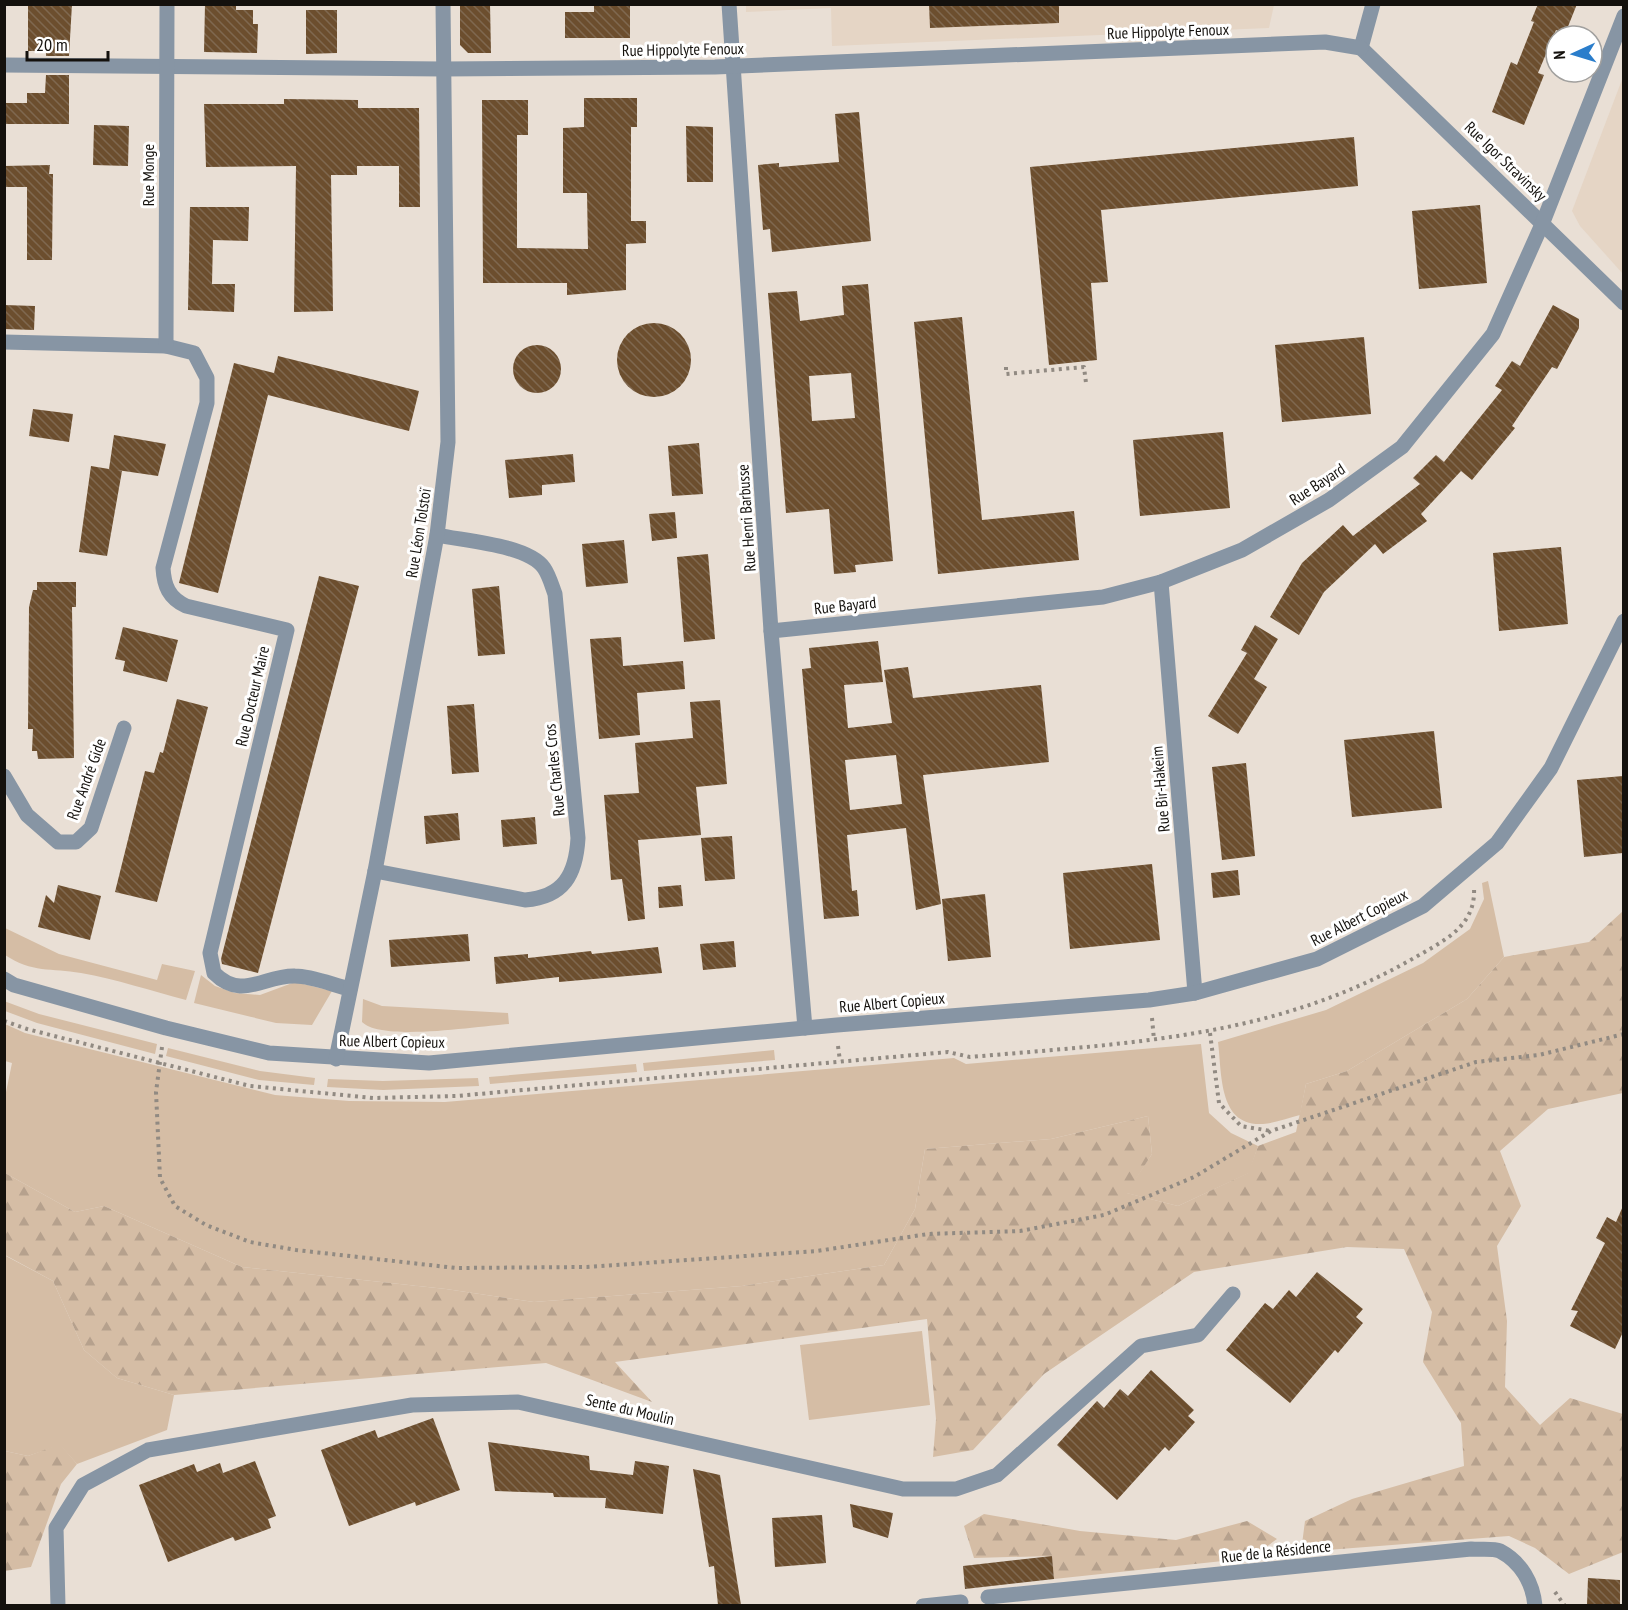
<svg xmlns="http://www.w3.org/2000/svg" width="1628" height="1610" viewBox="0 0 1628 1610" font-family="'PT Sans Narrow',sans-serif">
  <defs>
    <pattern id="forest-firs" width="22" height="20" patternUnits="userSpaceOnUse" patternTransform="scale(1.5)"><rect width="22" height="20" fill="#d5bda5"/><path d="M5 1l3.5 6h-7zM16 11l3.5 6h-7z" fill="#b6a18d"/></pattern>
    <pattern id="building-back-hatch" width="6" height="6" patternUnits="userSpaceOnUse" patternTransform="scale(1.5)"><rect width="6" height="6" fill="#6c4e2e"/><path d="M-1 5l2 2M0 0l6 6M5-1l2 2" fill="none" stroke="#7f6850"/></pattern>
  </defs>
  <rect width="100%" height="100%" fill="#e9dfd5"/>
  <g fill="#e5d5c5">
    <polygon points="746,5 1274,5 1269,28 832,46 831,8 746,12"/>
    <polygon points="1623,77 1624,274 1623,274 1580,226 1572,211"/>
  </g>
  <g fill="#d5bda5">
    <path d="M1488 881 1504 957 1467 999 1347 1071 1306 1084 1300 1115C1288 1118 1275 1123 1263 1124 1218 1127 1222 1073 1218 1042L1326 1010 1423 963 1470 929 1484 899 1482 883Z"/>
    <path d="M5 928 59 954 157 980 162 964 195 971 186 1000C151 991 116 979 81 973 51 968 32 973 5 955Z"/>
    <polygon points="201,975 215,986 235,993 260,995 295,982 332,991 312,1025 276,1023 194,1003"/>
    <path d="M363 999 382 1006 508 1013 509 1024C478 1026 382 1042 362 1022Z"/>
    <polygon points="4,1001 39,1014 157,1044 155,1054 37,1023 5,1011"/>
    <polygon points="5,1024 25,1033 275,1095 349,1101 445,1102 954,1058 966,1064 1201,1044 1209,1113 1231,1133 1258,1146 1249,1173 1178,1206 1126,1193 1152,1154 1148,1116 1051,1139 925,1149 915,1209 884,1265 742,1286 534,1302 446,1289 242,1267 104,1206 75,1212 5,1173 5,1097 12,1063 5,1061"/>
    <polygon points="168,1048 260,1071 315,1078 314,1085 259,1080 166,1056"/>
    <polygon points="774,1050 775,1060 644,1071 643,1063"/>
    <polygon points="636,1064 637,1072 490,1084 489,1077"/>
    <polygon points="478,1078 479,1086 383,1090 327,1087 328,1079 383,1081"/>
    <polygon points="4,1255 53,1281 84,1350 117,1378 174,1395 167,1430 77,1464 60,1445 28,1456 5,1451"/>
    <polygon points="922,1331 930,1405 809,1420 800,1345"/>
  </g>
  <g fill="url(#forest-firs)">
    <polygon points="1623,911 1623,1093 1548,1109 1500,1151 1521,1206 1497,1246 1507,1321 1505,1387 1540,1425 1570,1398 1623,1414 1623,1552 1569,1574 1535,1548 1509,1536 1301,1552 1305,1521 1352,1499 1464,1466 1461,1423 1423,1362 1432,1312 1404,1249 1347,1247 1194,1272 1044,1374 973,1450 933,1457 936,1419 927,1319 615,1362 652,1402 546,1363 174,1395 117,1378 84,1350 53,1281 5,1255 5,1173 75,1212 104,1206 242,1267 446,1289 534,1302 742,1286 884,1265 915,1209 925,1149 1051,1139 1148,1116 1152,1154 1127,1193 1178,1206 1248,1173 1258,1146 1296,1132 1306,1084 1347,1071 1467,999 1504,957 1589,942"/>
    <polygon points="60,1444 77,1464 61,1484 31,1567 5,1571 5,1451 28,1456"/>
    <polygon points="984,1514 1080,1531 1176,1540 1247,1521 1277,1539 1251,1558 1054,1579 1052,1556 974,1558 964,1526"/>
  </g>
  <g fill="url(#building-back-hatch)" fill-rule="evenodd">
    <polygon points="28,4 72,4 69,56 46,56 46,51 28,51"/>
    <polygon points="205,4 236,4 236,10 253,10 253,24 258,24 257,53 204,52"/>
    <polygon points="460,4 490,4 491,53 468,53 460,45"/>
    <polygon points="594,4 630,4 630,38 565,38 565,12 594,12"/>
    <polygon points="929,4 1059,4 1059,23 930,28"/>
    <polygon points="1538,4 1577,4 1565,34 1556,30 1538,73 1544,75 1524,125 1492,112 1511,62 1517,65 1534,22 1531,21"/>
    <polygon points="306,10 337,10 337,53 306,54"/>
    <polygon points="46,75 69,75 69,124 4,124 4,103 27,103 27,93 45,93"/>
    <polygon points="584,98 637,98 637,127 631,127 631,221 646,221 646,243 626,244 626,290 567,295 567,283 483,283 482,100 528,100 528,135 517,135 517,248 588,249 587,193 563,193 563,128 584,127"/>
    <polygon points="284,99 358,100 358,108 419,108 420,207 399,207 399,166 357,166 357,175 331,175 333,311 294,312 296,166 206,167 204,104 284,104"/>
    <polygon points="859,112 871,241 772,252 770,229 763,230 758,165 779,163 779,167 839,162 835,114"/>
    <polygon points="94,125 129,126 128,166 93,165"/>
    <polygon points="686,126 713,127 713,182 687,182"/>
    <polygon points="1354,137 1358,186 1101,210 1108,282 1091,283 1097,360 1049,365 1030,167"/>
    <polygon points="50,165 49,174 53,174 52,260 27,260 27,187 4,187 4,166"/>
    <polygon points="1480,205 1487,283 1419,289 1412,211"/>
    <polygon points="190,207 249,207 248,241 213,240 212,284 235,284 234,312 188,310"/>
    <path d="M868 284 893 561 855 565 856 572 834 574 829 509 786 513 768 293 797 291 800 321 844 315 842 286ZM851 373 855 418 812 421 809 376Z"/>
    <polygon points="4,305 35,306 34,330 4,329"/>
    <polygon points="1553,305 1579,319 1579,328 1557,369 1552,367 1512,426 1515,428 1472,480 1461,471 1421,514 1427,521 1383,554 1375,544 1324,592 1299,635 1270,617 1302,563 1343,525 1353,536 1420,484 1413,478 1436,455 1444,462 1502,390 1495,386 1512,361 1520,366"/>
    <polygon points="962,317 982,520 1074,511 1079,560 938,574 914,322"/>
    <circle cx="654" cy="360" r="37"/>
    <polygon points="1364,337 1371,414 1282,422 1275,345"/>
    <circle cx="537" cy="369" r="24"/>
    <polygon points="278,356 419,391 409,431 268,395 218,593 179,583 234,363 274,373"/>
    <polygon points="33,409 73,414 69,442 29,436"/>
    <polygon points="1223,432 1230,508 1140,516 1133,440"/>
    <polygon points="114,435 166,444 158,476 117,470 122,471 107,556 79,552 91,466 109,469"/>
    <polygon points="699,443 703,494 672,496 668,446"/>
    <polygon points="573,454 575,482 542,485 542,495 509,498 505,460"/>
    <polygon points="675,512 677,538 652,541 649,514"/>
    <polygon points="624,540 628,583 586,587 582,544"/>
    <polygon points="1561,547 1568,624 1499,631 1493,553"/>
    <polygon points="708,554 715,639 684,642 677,557"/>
    <polygon points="319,576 359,586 258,973 222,964 221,959"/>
    <polygon points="37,582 76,582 76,607 72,607 74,758 38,759 37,751 32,751 33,729 28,729 29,607 33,590 37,590"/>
    <polygon points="499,586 505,654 478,656 472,589"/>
    <polygon points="1255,625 1278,639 1254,679 1267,687 1238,734 1208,716 1247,653 1241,650"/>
    <polygon points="123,627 178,640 167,682 123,671 125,661 115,659"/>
    <polygon points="621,637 623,666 683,661 685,689 637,693 640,735 599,739 590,639"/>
    <path d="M878 641 883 682 844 685 848 728 892 723 884 670 908 667 913 698 1041 685 1049 762 923 775 941 904 916 910 906 828 847 835 852 891 857 890 859 916 824 919 802 669 811 668 809 648ZM896 755 902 804 850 810 845 760Z"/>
    <polygon points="177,699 208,707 157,902 115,892 145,771 154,773 160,752 163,753"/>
    <polygon points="720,700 727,784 696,787 701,835 638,840 645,919 628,921 622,879 611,880 604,795 639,793 635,743 693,738 690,702"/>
    <polygon points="474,704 479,772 452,774 447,706"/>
    <polygon points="1434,731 1442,808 1352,817 1344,740"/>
    <polygon points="1246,763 1255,856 1222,860 1212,767"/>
    <polygon points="1623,776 1623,853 1584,857 1577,780"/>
    <polygon points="458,813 460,840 426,844 424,816"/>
    <polygon points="535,817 537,844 503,847 501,820"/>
    <polygon points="732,836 735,879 705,881 701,838"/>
    <polygon points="1152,864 1160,940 1070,949 1063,873"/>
    <polygon points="1238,870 1240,895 1213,898 1211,873"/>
    <polygon points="58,885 101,896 90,940 38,927 46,895 54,903"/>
    <polygon points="681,885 683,906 659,908 658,887"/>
    <polygon points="985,894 991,957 948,961 942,899"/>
    <polygon points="468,934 470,961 391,967 389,940"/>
    <polygon points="734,941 736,967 703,970 700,944"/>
    <polygon points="658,947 662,973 559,982 559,977 496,984 494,957 528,954 528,958 591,951 592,954"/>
    <polygon points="1623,1206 1623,1332 1615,1349 1570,1326 1578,1311 1571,1310 1605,1243 1596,1238 1607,1217 1616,1222"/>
    <polygon points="1317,1272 1363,1309 1356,1317 1363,1323 1338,1353 1335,1350 1290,1403 1226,1350 1265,1303 1273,1309 1289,1290 1296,1297"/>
    <polygon points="1151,1370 1194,1410 1188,1416 1195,1422 1169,1451 1165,1447 1117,1500 1057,1445 1097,1401 1104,1408 1120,1389 1128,1396"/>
    <polygon points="433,1418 460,1490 416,1506 415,1502 349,1526 321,1450 375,1430 378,1438"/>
    <polygon points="488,1442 589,1456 590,1470 633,1475 635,1461 669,1466 663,1514 605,1508 606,1498 554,1497 553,1493 495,1491"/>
    <polygon points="255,1461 276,1516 268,1519 271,1528 235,1541 233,1537 168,1562 139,1485 194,1464 197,1472 220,1463 223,1473"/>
    <polygon points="693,1469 720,1475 741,1605 718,1605 714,1566 709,1567"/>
    <polygon points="850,1504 893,1513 888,1538 853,1527"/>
    <polygon points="822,1515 826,1563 775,1567 772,1518"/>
    <polygon points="1052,1556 1054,1579 965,1589 963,1566"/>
    <polygon points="1588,1578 1620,1580 1620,1605 1587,1605"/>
  </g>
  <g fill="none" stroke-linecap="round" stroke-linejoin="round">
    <g stroke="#918a82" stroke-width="4" stroke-dasharray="3 4.5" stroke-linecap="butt">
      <polyline points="1006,367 1006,374 1084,367 1086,383"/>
      <polyline points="1152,1018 1154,1040"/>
      <path d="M4 1021 27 1029 250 1086 373 1098 456 1096 948 1052 970 1057C1127 1043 1273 1039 1414 958 1443 941 1476 927 1474 888"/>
      <polyline points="1210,1033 1219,1103 1241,1126 1271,1131"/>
      <polyline points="838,1046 840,1061"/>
      <polyline points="162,1047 156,1092 160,1178 175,1206 206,1225 250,1242 296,1250 456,1268 587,1267 817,1251 928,1234 1020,1231 1104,1215 1194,1177 1271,1131 1476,1062 1539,1055 1624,1034"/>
      <polyline points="1555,1592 1565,1606"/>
    </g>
    <g stroke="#8795a4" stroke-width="15">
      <path d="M4 342 166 346 194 353 207 378V403L163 568C164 586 169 598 186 606L287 630 210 953 214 973C242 1001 264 975 295 976 312 976 333 985 350 989"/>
      <path d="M988 1597 1471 1549C1480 1550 1493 1548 1500 1551 1521 1562 1533 1583 1535 1606"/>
      <polyline points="58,1606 56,1528 83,1485 148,1450 412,1405 518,1402 903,1489 956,1489 997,1475 1141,1346 1198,1335 1233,1294"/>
      <polyline points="923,1606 961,1602"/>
    </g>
    <g stroke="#8795a4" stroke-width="15">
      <polyline points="729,4 771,631 805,1028"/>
      <polyline points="1361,48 1624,303"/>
      <polyline points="1361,48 1373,4"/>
      <polyline points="4,65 443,69 715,67 1325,42 1361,48"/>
      <polyline points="166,346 167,4"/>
      <polyline points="1161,582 1195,993"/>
      <polyline points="771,631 1103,597 1161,582 1242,550 1329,500 1402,447 1493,334 1543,222 1624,16"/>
      <polyline points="4,776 27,815 58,842 76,842 91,828 124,728"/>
      <path d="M375 871 525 900C564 897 576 874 578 838L555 594C552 586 549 575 544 568 528 545 465 541 437 535"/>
      <polyline points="4,979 14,985 166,1028 269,1053 429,1063 837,1025 1149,1000 1195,993 1317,959 1423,906 1497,843 1551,768 1624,621"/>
      <polyline points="336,1059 375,871 437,535 448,442 443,4"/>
    </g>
  </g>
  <g text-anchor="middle" stroke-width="6" stroke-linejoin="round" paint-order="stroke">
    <g font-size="16" fill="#14110d" stroke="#fff">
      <text transform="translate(1168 31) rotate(-2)" y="6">Rue Hippolyte Fenoux</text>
      <text transform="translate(683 49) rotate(-1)" y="6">Rue Hippolyte Fenoux</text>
      <text transform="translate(1506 161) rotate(44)" y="6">Rue Igor Stravinsky</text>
      <text transform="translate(148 175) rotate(-90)" y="6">Rue Monge</text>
      <text transform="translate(1317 484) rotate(-33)" y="6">Rue Bayard</text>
      <text transform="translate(746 518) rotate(-94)" y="6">Rue Henri Barbusse</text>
      <text transform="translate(418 533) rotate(-81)" y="6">Rue Léon Tolstoï</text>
      <text transform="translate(845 605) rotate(-6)" y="6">Rue Bayard</text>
      <text transform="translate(252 696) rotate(-77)" y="6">Rue Docteur Maire</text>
      <text transform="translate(554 770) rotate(-96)" y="6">Rue Charles Cros</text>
      <text transform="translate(86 779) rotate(-70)" y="6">Rue André Gide</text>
      <text transform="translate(1160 789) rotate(-95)" y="6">Rue Bir-Hakeim</text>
      <text transform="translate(1359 917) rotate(-27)" y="6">Rue Albert Copieux</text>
      <text transform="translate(892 1002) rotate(-5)" y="6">Rue Albert Copieux</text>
      <text transform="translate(392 1041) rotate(1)" y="6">Rue Albert Copieux</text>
      <text transform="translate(630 1409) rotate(13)" y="6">Sente du Moulin</text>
      <text transform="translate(1276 1551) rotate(-6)" y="6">Rue de la Résidence</text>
    </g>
  </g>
  <rect width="1628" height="1610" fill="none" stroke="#14110d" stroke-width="12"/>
  <g transform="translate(1574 54) rotate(266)"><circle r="28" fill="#ffffff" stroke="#a1a09e" stroke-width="1.5"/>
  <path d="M0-4.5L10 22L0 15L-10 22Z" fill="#2a7dcb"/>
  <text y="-9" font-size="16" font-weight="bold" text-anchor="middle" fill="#14110d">N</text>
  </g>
  <path d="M27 51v9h81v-9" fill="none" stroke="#14110d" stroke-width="3"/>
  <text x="36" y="51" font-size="18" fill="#14110d" stroke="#ffffff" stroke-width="4.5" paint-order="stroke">20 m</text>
</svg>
